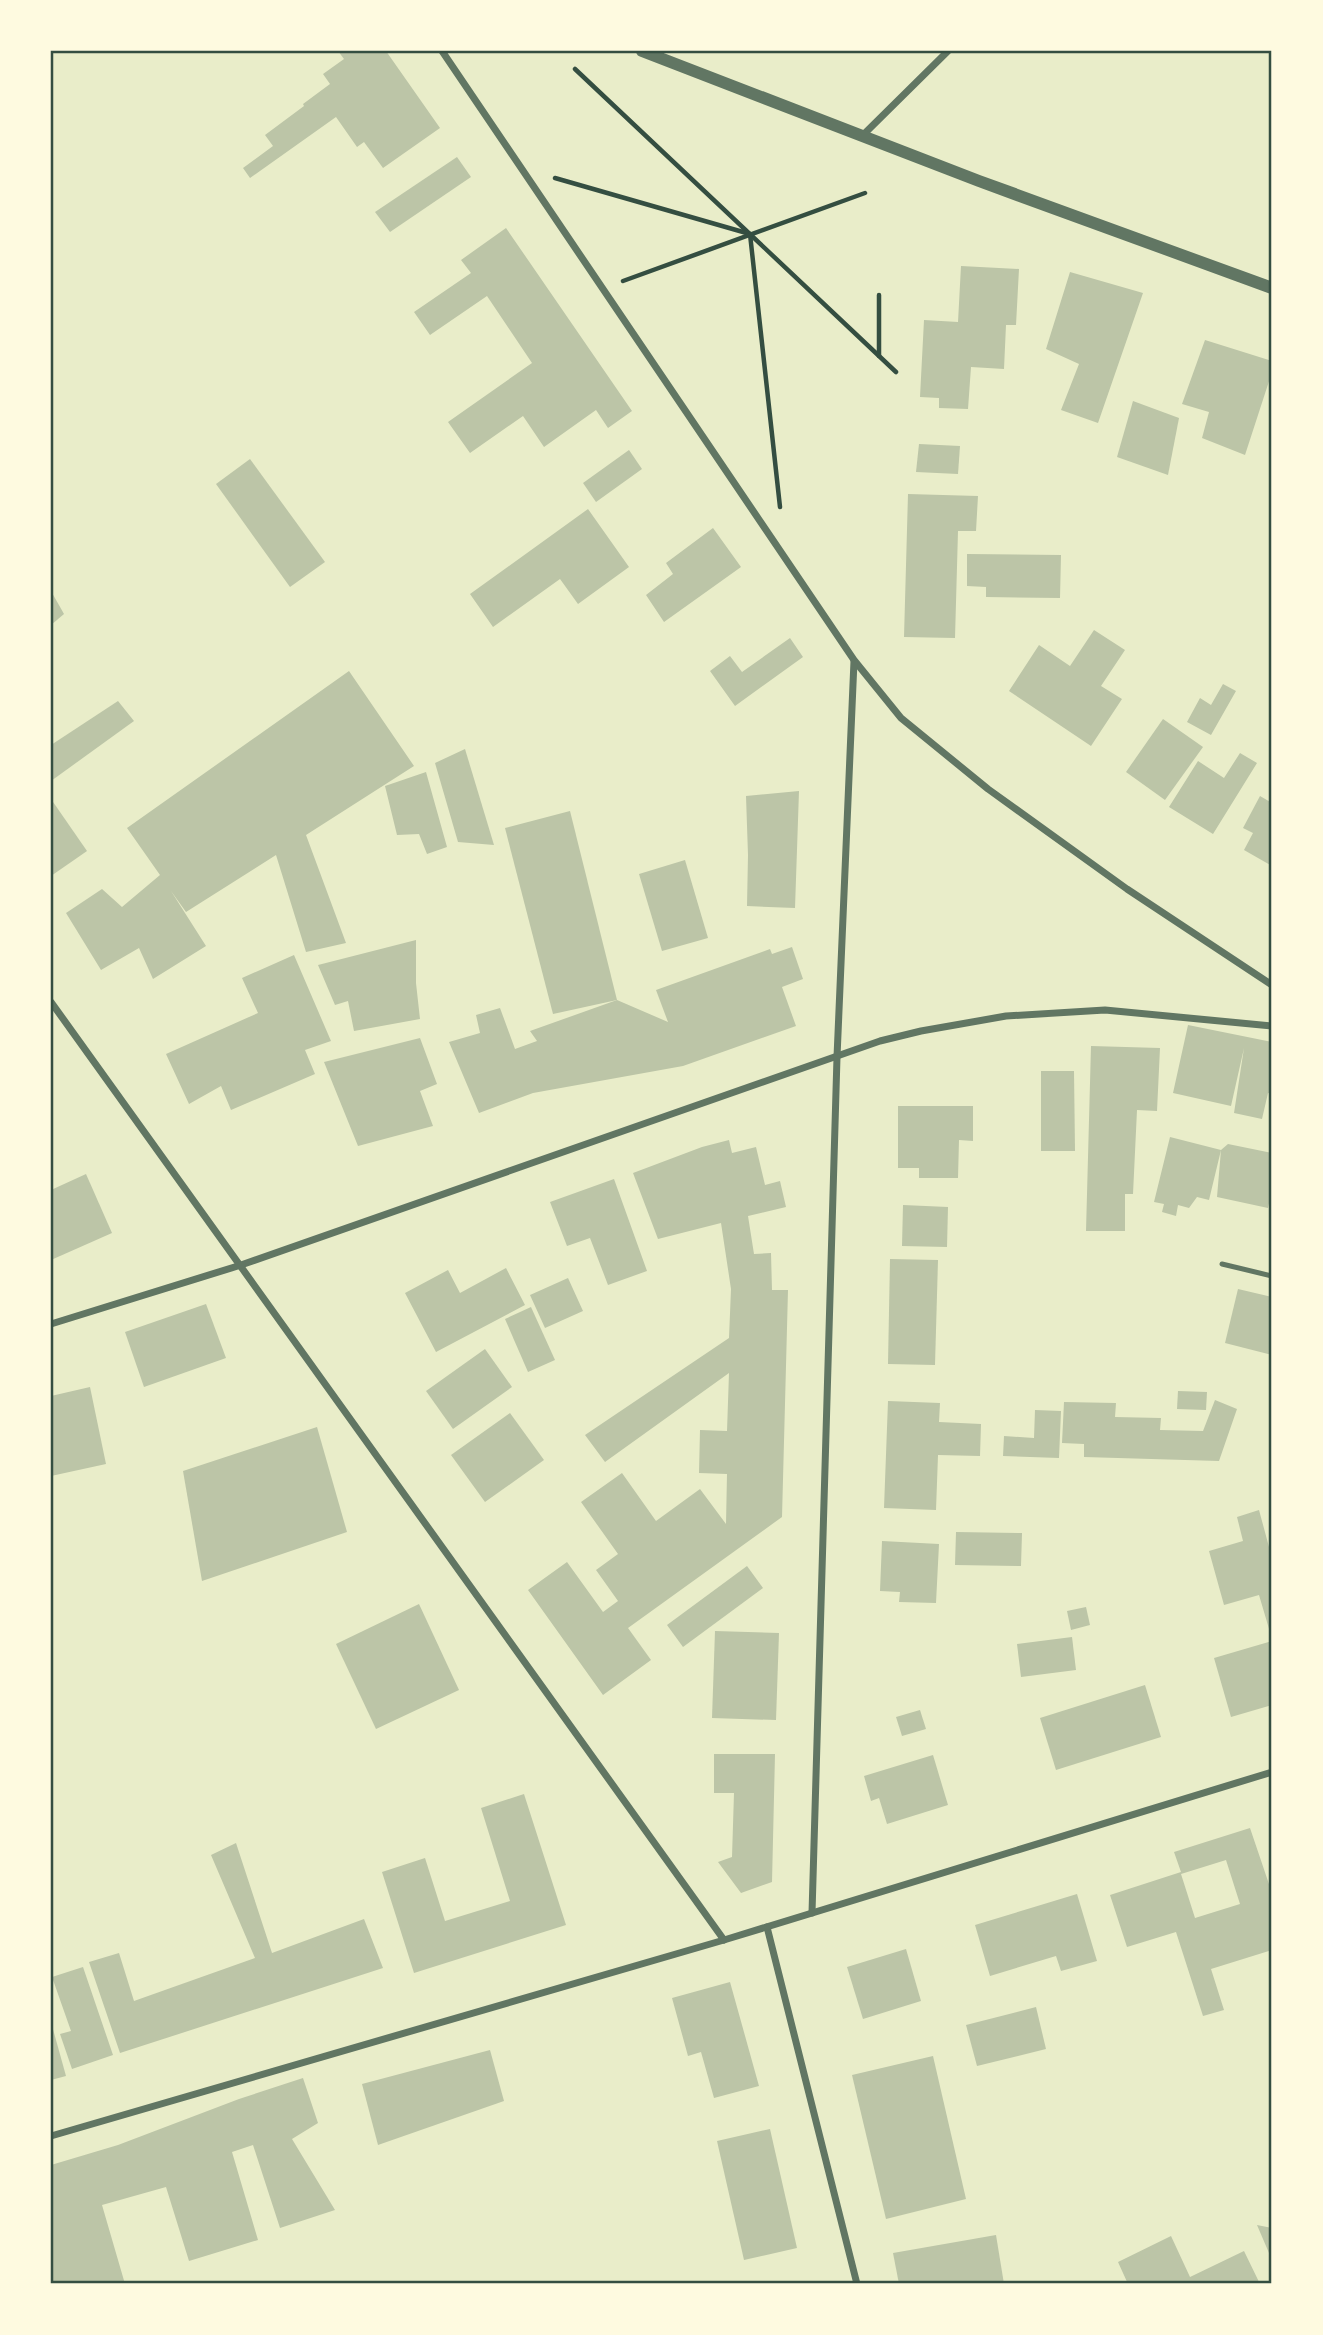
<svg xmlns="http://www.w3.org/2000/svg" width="1323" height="2335" viewBox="0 0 1323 2335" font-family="'Golos Text',sans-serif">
  <rect width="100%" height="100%" fill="#e9edc9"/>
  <g fill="#bcc5a7" fill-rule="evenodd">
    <polygon points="338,51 386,51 440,128 383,168 364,142 357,147 336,117 250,178 243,168 273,146 265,135 304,106 303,104 330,84 323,74 344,59"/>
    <polygon points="457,157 471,177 390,232 375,212"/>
    <polygon points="506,228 632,411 608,428 596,410 544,447 523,416 470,453 448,422 532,363 487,296 430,335 414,312 471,273 461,260"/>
    <polygon points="961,266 1019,269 1016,325 1006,325 1004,369 971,367 968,409 939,408 939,398 920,397 924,320 958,322"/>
    <polygon points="1070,272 1143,293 1098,423 1061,410 1079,364 1046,349"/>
    <polygon points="1205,340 1272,361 1272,372 1245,455 1202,438 1209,412 1182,404"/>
    <polygon points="1133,401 1179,418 1168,475 1117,457"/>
    <polygon points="919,444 960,446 958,474 916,472"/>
    <polygon points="629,450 642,469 596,502 583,483"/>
    <polygon points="250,459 325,562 290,587 216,484"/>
    <polygon points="908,494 978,496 976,531 958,531 955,638 904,637"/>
    <polygon points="588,509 629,567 578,604 560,579 493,627 470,594"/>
    <polygon points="713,528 741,567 664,622 646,595 673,574 666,563"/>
    <polygon points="967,554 1061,555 1060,598 986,597 986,587 967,586"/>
    <polygon points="51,591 64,614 51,625"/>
    <polygon points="1094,630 1125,650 1101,686 1122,699 1091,746 1009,691 1039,645 1070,666"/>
    <polygon points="790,638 803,657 735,706 710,671 730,656 742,672"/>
    <polygon points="349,671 414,766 306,835 346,943 306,952 276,855 186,912 171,891 206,946 153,979 139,948 101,970 66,913 102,889 122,907 160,875 127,828"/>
    <polygon points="1223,684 1236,691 1211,735 1187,722 1200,698 1211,705"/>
    <polygon points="118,701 134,721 51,781 51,745"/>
    <polygon points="1163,719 1203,747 1165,800 1126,772"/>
    <polygon points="465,749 494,845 458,842 435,763"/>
    <polygon points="1240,753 1257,763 1213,834 1169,807 1198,761 1224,778"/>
    <polygon points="426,772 447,847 427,854 419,834 397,835 385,786"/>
    <polygon points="799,791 795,908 747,906 748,855 746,796"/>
    <polygon points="1260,796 1272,803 1272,866 1244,850 1253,833 1243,828"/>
    <polygon points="51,799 87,851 51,876"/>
    <polygon points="570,811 617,1000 553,1014 505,828"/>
    <polygon points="685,860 708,938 662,951 639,874"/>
    <polygon points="416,940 416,983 420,1019 354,1031 348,1001 335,1005 318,965"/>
    <polygon points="792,947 803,979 782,987 796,1026 683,1066 533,1093 479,1113 449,1042 480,1033 476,1015 500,1008 515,1049 537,1041 530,1031 617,1000 668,1022 656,990 770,949 772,954"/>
    <polygon points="294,955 331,1041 305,1050 315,1074 231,1110 221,1086 189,1104 166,1054 258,1013 242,978"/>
    <polygon points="1188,1025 1272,1042 1272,1094 1268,1093 1262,1119 1234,1113 1244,1048 1231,1106 1173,1093"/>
    <polygon points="420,1038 437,1084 420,1091 433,1126 358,1146 324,1062"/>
    <polygon points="1091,1046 1160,1048 1157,1111 1137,1110 1133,1194 1125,1194 1125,1231 1086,1231"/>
    <polygon points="1041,1071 1074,1071 1075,1151 1041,1151"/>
    <polygon points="898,1106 973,1106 973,1141 959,1140 958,1178 919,1178 919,1168 898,1168"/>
    <polygon points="1170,1137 1221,1150 1228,1144 1272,1153 1272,1189 1268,1208 1217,1197 1221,1150 1209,1200 1197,1197 1189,1208 1178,1205 1176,1216 1162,1212 1164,1204 1154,1202"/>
    <polygon points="729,1140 732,1153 756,1147 765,1185 780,1181 786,1207 748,1216 754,1254 771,1253 772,1290 788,1290 782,1517 628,1628 651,1660 603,1695 528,1590 567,1562 603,1612 618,1601 596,1570 618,1554 581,1502 622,1473 656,1521 700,1489 726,1524 727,1474 699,1473 700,1430 727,1431 729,1373 605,1462 585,1435 729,1338 731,1289 721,1223 658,1239 633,1173 702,1147"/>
    <polygon points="86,1174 112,1233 51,1260 51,1190"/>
    <polygon points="614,1179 647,1271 608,1285 590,1238 567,1246 550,1202"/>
    <polygon points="903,1205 948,1207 947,1247 902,1246"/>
    <polygon points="890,1259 938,1260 935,1365 888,1364"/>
    <polygon points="506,1268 525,1305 436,1352 405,1293 448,1270 460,1293"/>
    <polygon points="568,1278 583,1311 545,1328 530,1295"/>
    <polygon points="1238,1289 1272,1297 1272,1355 1225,1343"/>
    <polygon points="206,1304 226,1358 144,1387 125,1332"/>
    <polygon points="531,1307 555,1360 528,1372 505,1319"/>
    <polygon points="485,1349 512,1387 453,1429 426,1391"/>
    <polygon points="90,1387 106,1464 51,1476 51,1396"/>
    <polygon points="1178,1391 1207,1392 1206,1410 1177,1409"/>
    <polygon points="1215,1400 1237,1409 1219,1461 1084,1457 1084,1444 1062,1443 1064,1402 1116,1403 1115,1417 1161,1418 1160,1430 1203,1431"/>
    <polygon points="888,1401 940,1403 939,1422 981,1424 980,1456 938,1455 936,1510 884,1508"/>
    <polygon points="1035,1410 1061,1411 1059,1458 1003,1456 1004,1436 1034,1438"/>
    <polygon points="510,1413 544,1460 485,1502 451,1455"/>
    <polygon points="317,1427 347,1532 202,1581 183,1471"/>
    <polygon points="1259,1510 1272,1558 1272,1639 1259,1595 1224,1605 1209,1551 1243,1541 1237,1517"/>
    <polygon points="956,1532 1022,1533 1021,1566 955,1565"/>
    <polygon points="882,1541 939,1544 936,1603 899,1602 900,1592 880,1591"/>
    <polygon points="747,1566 763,1588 683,1647 667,1625"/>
    <polygon points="419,1604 459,1690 376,1729 336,1644"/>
    <polygon points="1086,1607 1090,1625 1071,1630 1067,1611"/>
    <polygon points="715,1631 779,1633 776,1720 712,1718"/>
    <polygon points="1072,1637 1076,1670 1021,1677 1017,1644"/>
    <polygon points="1272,1641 1272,1705 1231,1717 1214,1658"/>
    <polygon points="1145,1685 1161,1737 1056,1770 1040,1718"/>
    <polygon points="920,1710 926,1729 902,1736 896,1717"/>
    <polygon points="714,1754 775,1754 772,1882 741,1893 718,1862 732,1857 734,1793 714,1793"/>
    <polygon points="933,1755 948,1805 887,1824 879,1798 871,1801 864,1776"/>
    <polygon points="524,1794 566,1925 414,1973 382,1872 425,1858 445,1921 510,1901 481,1808"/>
    <path d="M1250 1828 1272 1893V1950L1211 1969 1224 2010 1203 2016 1176 1932 1127 1947 1110 1895 1181 1872 1174 1852ZM1226 1860 1240 1904 1195 1918 1181 1874Z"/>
    <polygon points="236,1843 272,1953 364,1919 383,1968 120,2053 89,1962 119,1953 134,2001 255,1958 211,1855"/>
    <polygon points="1077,1894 1097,1961 1061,1971 1056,1956 990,1976 975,1925"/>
    <polygon points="906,1949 921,2001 863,2019 847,1967"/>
    <polygon points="83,1967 113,2055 72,2069 60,2034 71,2031 52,1977"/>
    <polygon points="730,1982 759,2086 714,2098 701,2052 688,2056 672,1998"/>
    <polygon points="1036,2007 1046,2049 977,2066 966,2025"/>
    <polygon points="51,2022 66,2076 51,2080"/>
    <polygon points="490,2050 504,2101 378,2145 362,2084"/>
    <polygon points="933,2056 966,2199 886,2219 852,2075"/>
    <polygon points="303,2078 318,2123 292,2139 335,2210 280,2228 253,2145 232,2152 258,2240 189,2261 166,2187 102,2205 125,2284 52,2284 51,2165 118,2145 239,2099"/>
    <polygon points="770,2129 797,2248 744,2260 717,2141"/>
    <polygon points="1257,2225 1272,2228 1272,2260"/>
    <polygon points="996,2235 1004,2284 899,2284 893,2253"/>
    <polygon points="1171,2236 1190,2277 1244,2251 1260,2284 1128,2284 1118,2262"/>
  </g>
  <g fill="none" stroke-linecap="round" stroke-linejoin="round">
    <g stroke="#344e41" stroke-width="4.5">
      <polyline points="575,69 896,372"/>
      <polyline points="555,178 750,234 780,507"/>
      <polyline points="623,281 865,193"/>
      <polyline points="879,295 879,356"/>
    </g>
    <polyline stroke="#617663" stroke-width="5" points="1222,1264 1272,1276"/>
    <g stroke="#617663" stroke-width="7">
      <polyline points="442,51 854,660 901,718 988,789 1127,889 1272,985"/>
      <polyline points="862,136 948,51"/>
      <polyline points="51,1002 724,1940"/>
      <polyline points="51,1324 241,1265 880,1041 921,1031 1006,1016 1105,1010 1272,1026"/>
      <polyline points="812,1913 837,1057 854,661"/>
      <polyline points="767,1927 857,2284"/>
      <polyline points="51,2136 724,1940 1272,1772"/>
    </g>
    <polyline stroke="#617663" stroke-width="12" points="642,51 979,181 1272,288"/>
  </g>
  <rect width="1323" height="2335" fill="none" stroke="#fefae0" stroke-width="105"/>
  <rect x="52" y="52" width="1218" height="2230" fill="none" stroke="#344e41" stroke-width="2.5"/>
</svg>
